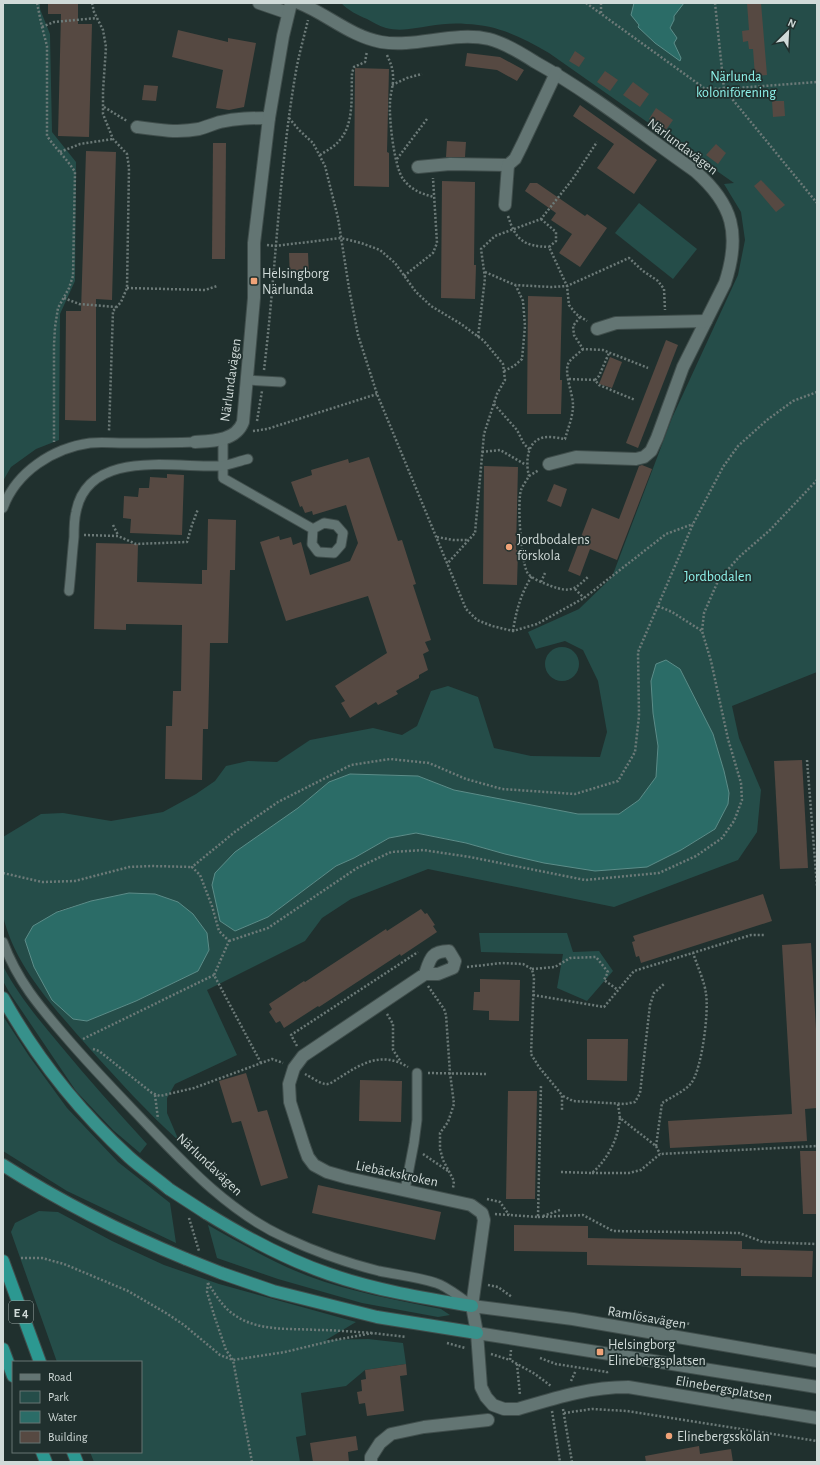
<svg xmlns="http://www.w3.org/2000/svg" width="820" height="1465" viewBox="0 0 820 1465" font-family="'Alegreya Sans',sans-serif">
  <rect width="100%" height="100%" fill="#20302e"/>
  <g fill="#254d49" fill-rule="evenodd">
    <polygon points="3,3 40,3 40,9 50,34 52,132 76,162 75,281 60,314 59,440 36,449 11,467 3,481"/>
    <path d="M341 3H817V672L732 706 739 738 761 790 757 832 738 860 614 907 428 869 351 899 322 918 305 941 207 990 237 1055 175 1084 167 1098V1113L179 1141C147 1112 119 1081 90 1049 57 1011 13 965 3 915V837L41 814 63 813 111 821 163 812 196 794 215 781 226 766 248 761 277 762 310 740 373 728 402 735 417 726 431 691 448 686 478 697 494 748 531 756 600 757 607 732 598 681 583 650 565 641 536 649 528 632 579 609 612 577 672 418 738 275 745 240 741 212 724 184 734 183 549 53C521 37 498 25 466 24 454 23 441 24 429 26 415 28 401 32 386 28 379 26 373 22 367 19 357 15 348 10 341 3ZM651 681 704 718 713 734 724 771 729 793 728 804 715 829 681 850 647 867 505 854 466 843 416 833 389 838 354 858 336 866 268 917 235 931 220 921 212 885 298 808 329 782 350 774 418 776 454 790 578 814H619L639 800 656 777 658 746 653 713ZM129 893 155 894 178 902 207 933 209 950 198 971 136 1001 87 1021 73 1019 57 911 91 901Z"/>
    <polygon points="639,203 697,249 673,279 615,233"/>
    <circle cx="562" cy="664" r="17"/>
    <polygon points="479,933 567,933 573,952 599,951 613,971 587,1001 557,988 563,954 481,952"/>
    <path d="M3 966C18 995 39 1020 60 1045 88 1079 117 1111 147 1144L140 1153 113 1130 76 1091 9 992 3 981Z"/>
    <polygon points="3,1016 29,1056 67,1108 118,1162 170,1203 176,1243 67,1191 3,1151"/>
    <polygon points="39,1211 58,1212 112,1241 164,1265 219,1284 356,1322 326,1340 368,1339 403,1343 406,1364 365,1370 346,1386 301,1393 306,1435 296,1437 300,1462 94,1462 90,1452 141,1452 141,1362 57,1362 11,1232 15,1223"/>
    <path d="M208 1225C240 1243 274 1263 308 1276 351 1292 396 1300 441 1309L450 1315 438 1317 362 1303 278 1279 217 1258Z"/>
  </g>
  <g fill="#2b6c67" stroke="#5c8d89">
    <polygon points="634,3 684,3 674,16 674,20 670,28 677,38 674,43 681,58 680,61 655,43 638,27 639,25 631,15"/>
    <polygon points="666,660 680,669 713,734 724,771 729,793 728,804 715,829 681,850 647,867 595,871 544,863 505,854 466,843 416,833 389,838 354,858 336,866 268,917 235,931 220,921 212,885 215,873 235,852 298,808 329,782 350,774 418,776 454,790 578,814 619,814 639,800 656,777 658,746 653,713 651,681 656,664"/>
    <polygon points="129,893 155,894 178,902 193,914 207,933 209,950 198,971 136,1001 87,1021 73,1019 52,1000 34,967 25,940 33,926 57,912 91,901"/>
  </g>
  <g fill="#564942">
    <polygon points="48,3 78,3 78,24 92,24 89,137 58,136 61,14 48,14"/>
    <polygon points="747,3 761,3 767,75 755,76 753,49 749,49 748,41 743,42 742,31 749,30"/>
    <polygon points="178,30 228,42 228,38 256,43 244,107 229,110 216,108 223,70 172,57"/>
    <polygon points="575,51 585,58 579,67 569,61"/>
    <polygon points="467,53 500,57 524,70 517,81 497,70 465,66"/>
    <polygon points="355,68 389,69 387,152 389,153 389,187 354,186"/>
    <polygon points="605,71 618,80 610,91 597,82"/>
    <polygon points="633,82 649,94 640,107 623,95"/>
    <polygon points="144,85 158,86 156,101 142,100"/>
    <polygon points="772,101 784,101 785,116 773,117"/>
    <polygon points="580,105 657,160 634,194 597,168 614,144 573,116"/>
    <polygon points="656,108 673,120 666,130 649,119"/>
    <polygon points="447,141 466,142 465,157 446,157"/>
    <polygon points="213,143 226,143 225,259 212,259"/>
    <polygon points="716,144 726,153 718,164 706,155"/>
    <polygon points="86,151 116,152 112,300 96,299 96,421 65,420 66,311 81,311"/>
    <polygon points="761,180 785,205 776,212 754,186"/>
    <polygon points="442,181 475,182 474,265 476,265 475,299 441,298"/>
    <polygon points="530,183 537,183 585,216 587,214 607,228 580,267 559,253 572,234 551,220 556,213 525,191"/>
    <polygon points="289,253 308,253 309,278 290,279"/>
    <polygon points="528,296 562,297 560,380 562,380 561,414 527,414"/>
    <polygon points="666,340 678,345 638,448 626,443"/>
    <polygon points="610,357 622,362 612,388 599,384"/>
    <polygon points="369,457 398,541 402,540 416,584 413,585 431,640 425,642 429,651 423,654 428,670 419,675 419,678 396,691 398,694 378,705 376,702 350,718 341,703 345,701 335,686 387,653 368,596 286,621 260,542 279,536 280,540 291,537 293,545 301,542 310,575 350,561 358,543 346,505 313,515 312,511 305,513 302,506 300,507 291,482 312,475 311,470 348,459 349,463"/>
    <polygon points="642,465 652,469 617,560 590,549 580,576 568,571 592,508 619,519 639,466"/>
    <polygon points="484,466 518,467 516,550 518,550 517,585 483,584"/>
    <polygon points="167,474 184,475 182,535 130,533 131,519 123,518 124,496 138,497 139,488 149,488 150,477 167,478"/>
    <polygon points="554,484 567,489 561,507 547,501"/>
    <polygon points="208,519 236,520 235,570 230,570 228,643 210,643 208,729 203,729 202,780 165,779 166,726 172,726 173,691 181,691 182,625 126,624 126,630 94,629 96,543 138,544 137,582 202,584 202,570 207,570"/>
    <polygon points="802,760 808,868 780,869 774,761"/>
    <polygon points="763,894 772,921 641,963 639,956 636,957 632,942 635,941 633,936"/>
    <polygon points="421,909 425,914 427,913 435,925 433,926 437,932 401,956 400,954 319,1007 318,1006 284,1028 280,1021 276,1023 269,1012 272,1009 269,1004 304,981 305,982 386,929 387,931"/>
    <polygon points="811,943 817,1046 817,1108 805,1109 807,1141 670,1148 668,1121 792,1114 782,945"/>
    <polygon points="480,979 520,980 519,1021 489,1020 489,1011 473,1010 474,992 480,992"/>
    <polygon points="587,1039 628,1039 627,1081 587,1080"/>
    <polygon points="246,1073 258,1112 267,1110 288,1178 261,1186 241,1121 232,1123 219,1081"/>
    <polygon points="360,1080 402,1081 401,1122 359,1121"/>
    <polygon points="508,1091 537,1091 535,1199 506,1199"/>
    <polygon points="800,1151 817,1151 817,1214 803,1214"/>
    <polygon points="318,1185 441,1212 435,1240 312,1213"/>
    <polygon points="514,1225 588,1226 588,1238 742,1241 742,1249 813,1251 812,1277 741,1276 741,1268 587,1265 587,1252 514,1251"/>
    <polygon points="406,1364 407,1375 400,1376 404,1411 367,1416 365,1403 359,1404 357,1392 362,1391 361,1380 366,1379 365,1370"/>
    <polygon points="356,1436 358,1450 348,1452 349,1462 313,1462 310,1443"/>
    <polygon points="699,1446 700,1454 731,1449 733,1462 646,1462 645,1456"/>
  </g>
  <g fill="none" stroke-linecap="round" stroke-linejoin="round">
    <g stroke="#404e4c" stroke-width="11">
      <g id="service">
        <polyline points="247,380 281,382"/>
        <polyline points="223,438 223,478 313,529 312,544 318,552 334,553 341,545 343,533 336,525 324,523 313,529"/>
        <path d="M3 508C16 472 53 448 90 443 101 442 113 443 124 443 148 443 171 443 195 442"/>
        <path d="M69 591C71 573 72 555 74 537 74 529 74 520 76 512 88 448 175 468 221 466 230 465 239 461 248 459"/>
        <path d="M3 942C17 980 39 1006 65 1036 88 1063 112 1088 136 1113 181 1160 226 1211 286 1238 316 1252 347 1263 379 1271 398 1275 418 1277 436 1283 447 1286 460 1298 470 1304"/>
        <polyline points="405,1190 414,1143 417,1120 417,1073"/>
      </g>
    </g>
    <g stroke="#404e4c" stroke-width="14">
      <polyline id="pedestrian" points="371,1462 371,1457 380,1443 391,1434 424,1427 488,1420"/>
    </g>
    <g stroke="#404e4c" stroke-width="14">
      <g id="minor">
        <polyline points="259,3 288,13"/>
        <path d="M299 3C327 14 350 36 381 42 415 48 454 31 489 39 505 43 521 53 535 62 591 93 642 134 695 171 733 204 741 234 725 283L683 367 657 438 651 451 644 457 636 459 576 457 549 464"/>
        <path d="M137 127C158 130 178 133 199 129 206 127 213 124 220 122 237 118 252 118 269 118"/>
        <polyline points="418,167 450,164 508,165 515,159 522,145 556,73"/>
        <polyline points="505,205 508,165"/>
        <polyline points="597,329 616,323 706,321"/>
        <path d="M195 442C212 441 236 441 243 422L254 298V243L269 118 283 36 291 3"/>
        <path d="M425 974H438L453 968 455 961 449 951C431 951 430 959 425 974L303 1056 294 1068 289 1084 290 1102 304 1146 308 1157 314 1165 327 1172 348 1178 471 1205 482 1213 484 1220 472 1306 477 1333 481 1387 486 1397 493 1405 504 1409H518C555 1398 589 1387 628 1387L817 1418"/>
      </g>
    </g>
    <g stroke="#404e4c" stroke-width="14">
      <g id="tertiary">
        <polyline points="472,1306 573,1319 817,1361"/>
        <polyline points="477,1333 817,1387"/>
      </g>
    </g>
    <g stroke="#404e4c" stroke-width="14">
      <g id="trunk">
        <path d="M3 998C36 1057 79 1111 129 1157 141 1168 156 1178 169 1189"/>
        <path d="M3 1165C61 1202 123 1233 186 1259"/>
        <path d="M206 1213C245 1237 285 1259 329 1274 375 1290 423 1298 472 1306"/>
        <polyline points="221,1273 273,1291 377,1317 477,1333"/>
      </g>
    </g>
    <g stroke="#404e4c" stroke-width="14">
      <g id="motorway">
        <polyline points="3,1261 40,1362"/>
        <polyline points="3,1349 13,1376"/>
        <polyline points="42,1452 46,1462"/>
        <polyline points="73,1452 77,1462"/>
      </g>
    </g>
    <g stroke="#6c7a78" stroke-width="2.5" stroke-dasharray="2 2" stroke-linecap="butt">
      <path d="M37 3 42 27 47 46V136C56 149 67 159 75 172L73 276 69 288 58 308 55 327 54 345V442"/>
      <polyline points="92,3 94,12 103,30 106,47 103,91 103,114 113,139 127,154 129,168 127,288 121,302 113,311 109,431"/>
      <polyline points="586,3 704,88 724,89 817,82"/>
      <polyline points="715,3 724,89 817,203"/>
      <polyline points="601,13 601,3"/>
      <polyline points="42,27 54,22 97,18"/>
      <path d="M387 55C390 62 393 68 393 76 394 84 390 94 390 103 389 119 394 166 403 179 411 190 422 194 434 197"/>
      <polyline points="392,85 407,78 422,74"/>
      <polyline points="104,107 127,121"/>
      <polyline points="289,118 299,130 313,143 325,166 338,218 349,288 358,335 377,394 466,609 477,620 492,626 513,631 537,624 584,598 666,534 693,524"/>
      <polyline points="60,152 80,144 113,139"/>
      <path d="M320 155C326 151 334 147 338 142 355 125 351 95 352 73L354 67 365 62 367 51"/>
      <polyline points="397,159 427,119"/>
      <path d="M508 216C516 241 524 246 549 247"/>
      <polyline points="541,219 556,232 556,241 549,247 567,286 569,305 576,314 587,321"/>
      <polyline points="267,245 275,246 341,238 361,243 380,250 395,263 416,292 431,306 461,324 484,341 503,364 505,380 497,394 484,434 475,533 447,564"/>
      <polyline points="485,272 515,285 551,287 567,286 629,258 643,271 658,281 664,289 665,310"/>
      <polyline points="404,276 433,253 437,243 433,178"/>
      <polyline points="127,288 205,290 217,286"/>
      <polyline points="64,298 79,304 116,307"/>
      <polyline points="580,317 573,326 574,335 583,349 603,350 648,368"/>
      <polyline points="478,337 485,278 481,249 495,236 541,219 572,180 597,142"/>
      <path d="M583 349C579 353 573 357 569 362 563 372 573 393 573 405 573 417 568 428 565 439 557 438 547 435 539 439 526 445 526 465 529 476 527 480 523 485 521 490 517 503 521 559 527 572 531 579 544 583 551 586 571 593 574 590 589 576"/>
      <path d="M264 370C276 270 279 169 296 71 299 54 304 37 308 20"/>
      <polyline points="504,371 514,366 522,359 525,326 523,301 516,286"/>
      <polyline points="569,379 595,380 599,385 635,400"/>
      <polyline points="595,380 599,376 609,353"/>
      <polyline points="494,404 517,430 524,444 530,450"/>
      <polyline points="257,421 262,391"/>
      <polyline points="253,431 267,429 377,394"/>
      <polyline points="482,452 500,450 526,465"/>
      <polyline points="529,476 539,470"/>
      <polyline points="113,525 118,535"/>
      <polyline points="84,535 118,536 136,544 187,542 192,525 198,509"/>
      <polyline points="437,537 453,540 469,540"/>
      <polyline points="541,582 545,573"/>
      <polyline points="575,589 584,598"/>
      <polyline points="658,606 672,612 702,631"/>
      <path d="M513 631C516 611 521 593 532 576"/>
      <polyline points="807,760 817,886"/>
      <polyline points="3,873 42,882 75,881 129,867 151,866 192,867"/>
      <polyline points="229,941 268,928 357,868 391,852 423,850 470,857 585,880 659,873 696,856 722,838 734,821 742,800 741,783 728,739 711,661 702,631 704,613 718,581 739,557 770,530 817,480"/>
      <polyline points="467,967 502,963 523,964 532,969 534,978 531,1054 539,1067 562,1095 562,1110"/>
      <polyline points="532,969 555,967 570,958 596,957 608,972 604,980 618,990"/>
      <polyline points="428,986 444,1009 446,1015 450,1073 454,1104 448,1122 440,1133 440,1149 443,1160 454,1181 453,1188"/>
      <polyline points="533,995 604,1007 634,971 751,935 764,935"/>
      <polyline points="387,1014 393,1024 393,1050 401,1062"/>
      <polyline points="83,1039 214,975"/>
      <polyline points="297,1046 291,1035 418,952"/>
      <polyline points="93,1049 99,1051 152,1093 160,1096 194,1088 272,1059 283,1063"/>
      <polyline points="261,1063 214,975 229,941 219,931 212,906 200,875 192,867 236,831 278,802 351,765 390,759 429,763 466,779 502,789 575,794 618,781 635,752 639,716 638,652 693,524 723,467 738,446 767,420 793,401 817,392"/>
      <polyline points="428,1073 486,1074"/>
      <path d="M305 1074C311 1077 319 1083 325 1084 330 1085 335 1080 339 1078 362 1063 382 1051 408 1067"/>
      <polyline points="155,1095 158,1119"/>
      <polyline points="563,1096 573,1101 625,1104 635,1102 640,1093 650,1005 654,993 664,984"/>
      <polyline points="618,1104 620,1118 656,1146 660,1154"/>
      <path d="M656 1146 662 1103C670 1098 687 1090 692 1082 702 1067 709 1012 706 994 705 983 697 965 693 953"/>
      <polyline points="423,1154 448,1171"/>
      <path d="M561 1172 592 1173C608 1159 618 1139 620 1118"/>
      <polyline points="592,1173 629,1173 641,1170 660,1154 817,1146"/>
      <polyline points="487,1199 500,1202 509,1215"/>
      <polyline points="495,1214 538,1217 541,1085"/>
      <polyline points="543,1216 560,1210"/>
      <polyline points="538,1217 583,1215 613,1231 739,1233 763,1242 817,1244"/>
      <polyline points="189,1218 199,1251"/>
      <polyline points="21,1258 42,1258 64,1264 128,1291 166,1313 184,1325 220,1355 233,1360 285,1352 335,1340 373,1333 406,1337"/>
      <path d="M208 1283C215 1294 222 1306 233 1314 258 1332 288 1328 318 1330 336 1330 355 1332 373 1333"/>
      <polyline points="208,1283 207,1292 215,1318 226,1350 233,1360 252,1462"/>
      <polyline points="488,1285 498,1287 512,1297"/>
      <polyline points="628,1314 676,1321 690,1324"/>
      <polyline points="447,1343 465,1348"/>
      <polyline points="511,1350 510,1360 535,1374 551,1386"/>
      <polyline points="491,1354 510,1360"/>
      <polyline points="540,1358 556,1364 607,1372 607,1375"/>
      <polyline points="517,1364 520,1395"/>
      <polyline points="571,1381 576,1370"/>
      <polyline points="563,1409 572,1462"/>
      <polyline points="552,1411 560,1462"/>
      <polyline points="564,1413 592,1409 627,1411 817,1441"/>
    </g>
    <use href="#service" stroke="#637573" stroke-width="9"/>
    <use href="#pedestrian" stroke="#637573" stroke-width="12"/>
    <use href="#minor" stroke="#637573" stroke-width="12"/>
    <use href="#tertiary" stroke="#637573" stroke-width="12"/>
    <use href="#trunk" stroke="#37918b" stroke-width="12"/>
    <use href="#motorway" stroke="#2c9891" stroke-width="12"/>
    <g stroke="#404e4c" stroke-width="14" stroke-linecap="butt">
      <g id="trunk-bridge">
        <polyline points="169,1189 206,1213"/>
        <polyline points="186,1259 221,1273"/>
      </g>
    </g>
    <use href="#trunk-bridge" stroke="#37918b" stroke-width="12"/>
  </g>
  <g fill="#f0a378" stroke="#20302e" stroke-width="1.5">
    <rect x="250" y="277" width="8" height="8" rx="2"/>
    <circle cx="509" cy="547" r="4"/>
    <rect x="596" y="1348" width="8" height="8" rx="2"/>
    <circle cx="669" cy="1436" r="4"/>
  </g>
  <g text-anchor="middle" stroke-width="3.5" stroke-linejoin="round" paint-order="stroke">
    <rect fill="#20302e" stroke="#9ba7a5" stroke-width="1" x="9" y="1301" width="24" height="22" rx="3"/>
    <g font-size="13" font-weight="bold" fill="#d0dad8">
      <text x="21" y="1317">E 4</text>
    </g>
    <g font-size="14" fill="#8ef3eb" stroke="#20302e">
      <text x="736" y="81">Närlunda<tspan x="736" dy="16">koloniförening</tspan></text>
      <text x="718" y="581">Jordbodalen</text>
    </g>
    <g font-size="14" fill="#d0dad8" stroke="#20302e">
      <text transform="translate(683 146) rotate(37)" y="5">Närlundavägen</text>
      <text transform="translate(230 380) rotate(-82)" y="5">Närlundavägen</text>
      <text transform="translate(210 1164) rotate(43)" y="5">Närlundavägen</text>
      <text transform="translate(397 1173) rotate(12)" y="5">Liebäckskroken</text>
      <text transform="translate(647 1317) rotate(10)" y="5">Ramlösavägen</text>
      <text transform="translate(724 1388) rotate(10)" y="5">Elinebergsplatsen</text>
    </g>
    <g font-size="14" fill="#d0dad8" stroke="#20302e" text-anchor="start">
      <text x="262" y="278">Helsingborg<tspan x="262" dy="16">Närlunda</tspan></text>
      <text x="517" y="544">Jordbodalens<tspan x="517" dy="16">förskola</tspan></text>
      <text x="608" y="1349">Helsingborg<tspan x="608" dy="16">Elinebergsplatsen</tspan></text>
      <text x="677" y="1441">Elinebergsskolan</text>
    </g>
  </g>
  <rect width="820" height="1465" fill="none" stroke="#d0dad8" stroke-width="8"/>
  <rect x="12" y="1361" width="130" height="92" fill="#20302e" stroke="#667472"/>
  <rect x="20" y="1374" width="20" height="6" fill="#637573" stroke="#667472"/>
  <text x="48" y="1381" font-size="12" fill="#d0dad8">Road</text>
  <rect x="20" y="1391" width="20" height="12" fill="#254d49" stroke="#667472"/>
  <text x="48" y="1401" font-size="12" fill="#d0dad8">Park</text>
  <rect x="20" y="1411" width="20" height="12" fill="#2b6c67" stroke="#667472"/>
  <text x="48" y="1421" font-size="12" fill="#d0dad8">Water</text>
  <rect x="20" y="1431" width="20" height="12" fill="#564942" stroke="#667472"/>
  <text x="48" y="1441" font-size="12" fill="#d0dad8">Building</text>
  <g transform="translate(788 32) rotate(24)" stroke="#20302e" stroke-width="3" paint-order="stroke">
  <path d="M0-3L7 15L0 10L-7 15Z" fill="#d0dad8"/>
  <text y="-6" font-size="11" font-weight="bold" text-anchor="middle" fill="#d0dad8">N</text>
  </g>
</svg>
